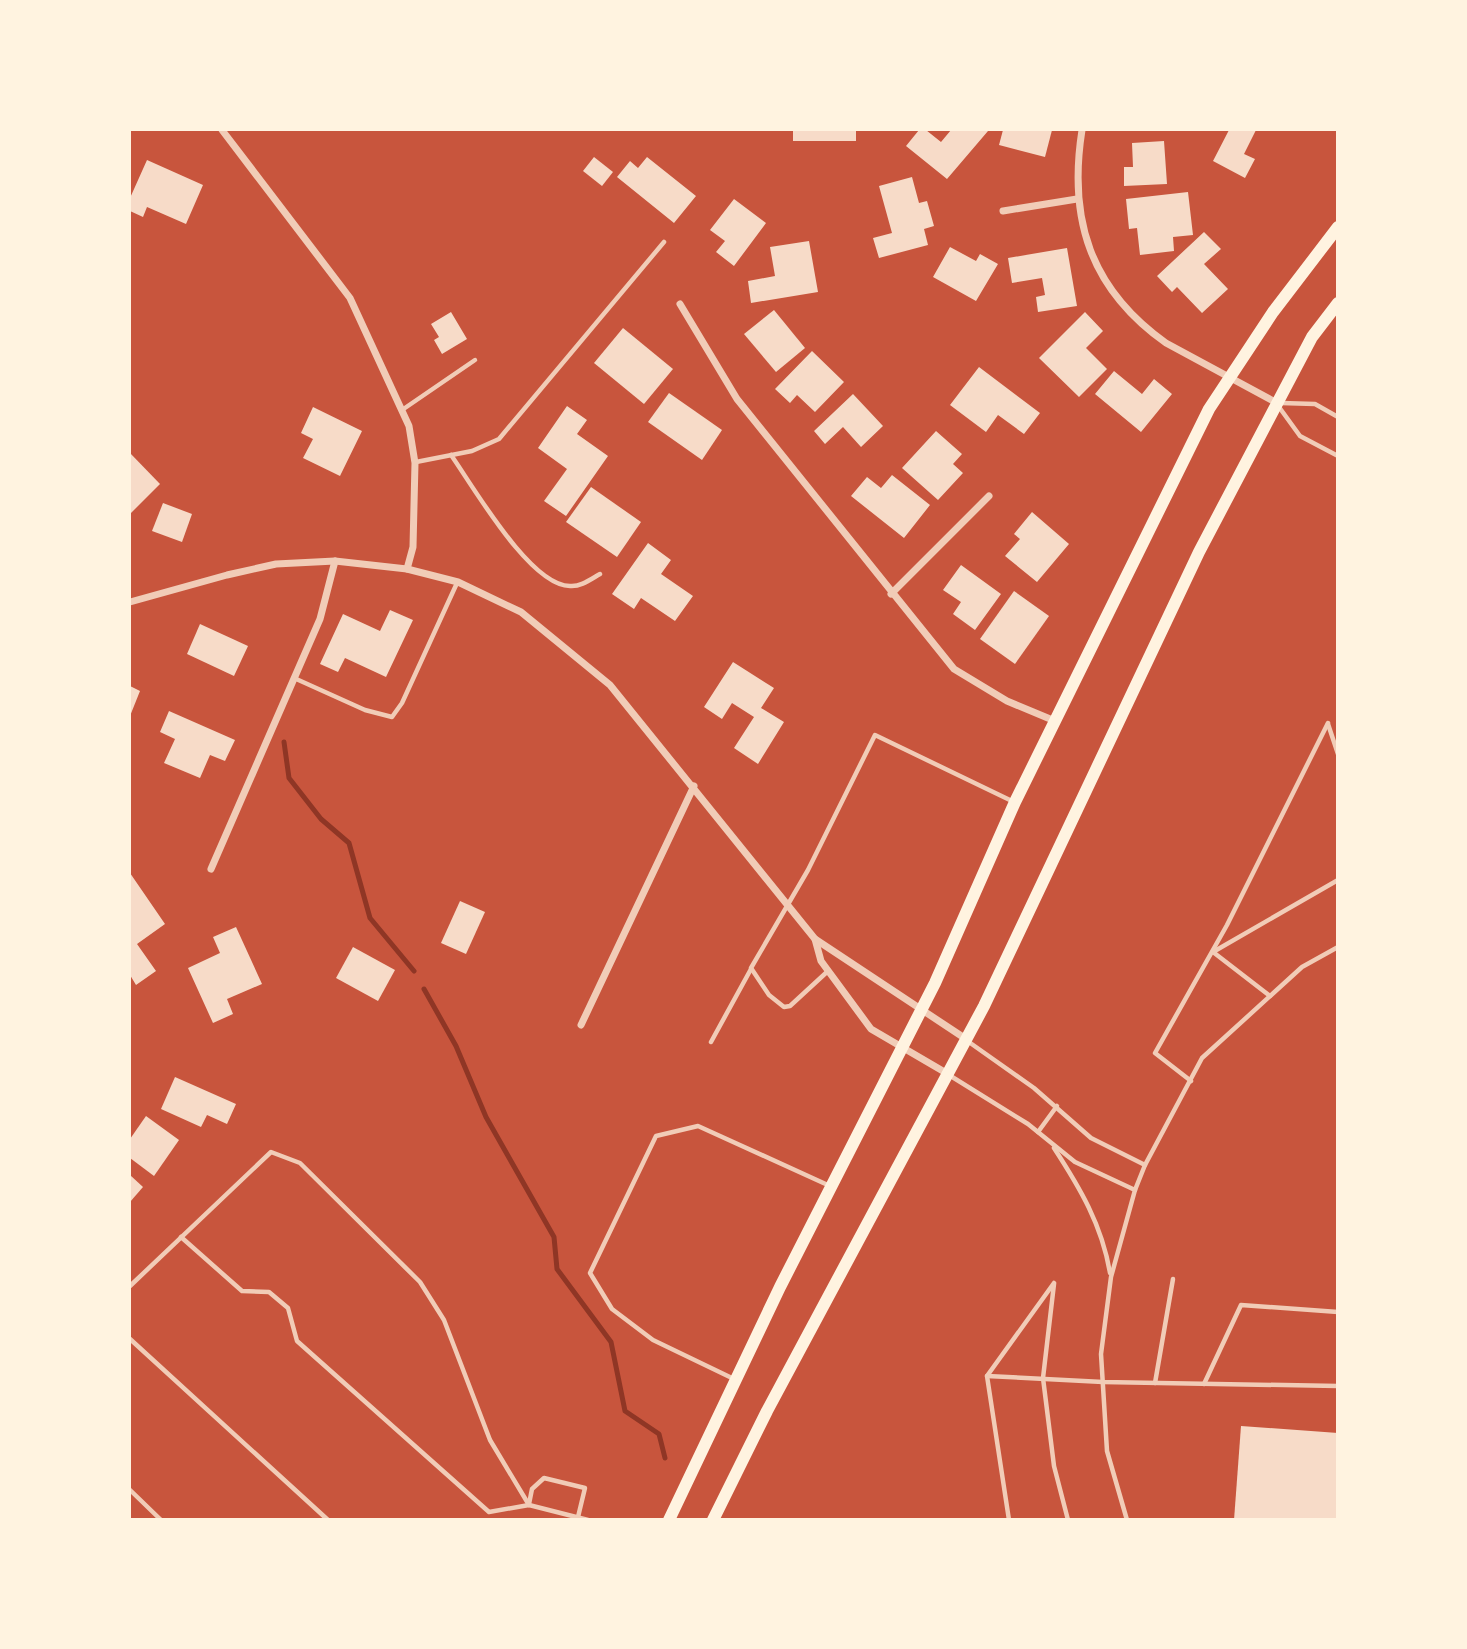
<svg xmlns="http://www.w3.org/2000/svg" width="1467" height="1649" viewBox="0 0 1467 1649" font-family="'Exo 2',sans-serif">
  <rect width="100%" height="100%" fill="#c8553d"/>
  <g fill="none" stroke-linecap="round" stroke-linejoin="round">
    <g stroke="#8f3625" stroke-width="5">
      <polyline points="284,742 289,778 321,819 349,843 370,918 414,971"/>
      <polyline points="424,989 456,1046 486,1117 554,1237 557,1269 611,1342 625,1411 659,1434 665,1458"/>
    </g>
  </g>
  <g fill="#f7dbc8">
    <rect x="793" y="130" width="63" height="11"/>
    <polygon points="919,130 926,130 941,142 951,130 988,131 947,179 906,146"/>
    <polygon points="1003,130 1052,130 1045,157 999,145"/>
    <polygon points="1229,130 1256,130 1244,154 1255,159 1245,178 1213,161"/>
    <polygon points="1164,141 1167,184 1124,186 1124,167 1133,167 1132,143"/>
    <polygon points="594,157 613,172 602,186 583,171"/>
    <polygon points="647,157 696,196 674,223 617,177 630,161 638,168"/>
    <polygon points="147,160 203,185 186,224 147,207 143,217 130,211 130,198"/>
    <polygon points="912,177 919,203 927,201 934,226 924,229 928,245 879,258 873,238 892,233 879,186"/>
    <polygon points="1188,192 1193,235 1173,237 1174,251 1140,255 1137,228 1129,229 1126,199"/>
    <polygon points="734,199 766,223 734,266 716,252 725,241 710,230"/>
    <polygon points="1204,232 1221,249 1204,264 1228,289 1202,313 1177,287 1172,292 1157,276"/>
    <polygon points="809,241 818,292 751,303 748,281 775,276 770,247"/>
    <polygon points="950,247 976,261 980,254 998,264 976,301 933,277"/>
    <polygon points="1067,248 1077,306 1038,312 1036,297 1045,295 1042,278 1012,283 1008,258"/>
    <polygon points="774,310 805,348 776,372 744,334"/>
    <polygon points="451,312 467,339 442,354 434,340 439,337 431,324"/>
    <polygon points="1085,312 1103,331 1086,348 1107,369 1079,397 1039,358"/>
    <polygon points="623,328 673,369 644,404 594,363"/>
    <polygon points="812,351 844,382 815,412 797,395 790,403 775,389"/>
    <polygon points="979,367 1040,413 1024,434 998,415 986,432 950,405"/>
    <polygon points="1114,371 1142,394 1154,379 1172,394 1141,432 1095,394"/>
    <polygon points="669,393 722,430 702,460 648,422"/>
    <polygon points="853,394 883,426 861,447 843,427 825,444 814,431"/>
    <polygon points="567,406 587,420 577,434 608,456 566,516 544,501 567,469 538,448"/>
    <polygon points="313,407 362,431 340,476 303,458 313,439 301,433"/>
    <polygon points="936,431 962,454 953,464 963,473 938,500 902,468"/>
    <polygon points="130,453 160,484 131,513 130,511"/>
    <polygon points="892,475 930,505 904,538 851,496 867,477 881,488"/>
    <polygon points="591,487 641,522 617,557 566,522"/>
    <polygon points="163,503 192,514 182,542 152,531"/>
    <polygon points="1032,512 1069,544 1037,582 1005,556 1020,539 1014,534"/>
    <polygon points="648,543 671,560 661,574 693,596 675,621 641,598 634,609 612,594"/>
    <polygon points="961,565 1001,594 975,630 953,614 961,602 943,590"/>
    <polygon points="1014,591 1049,616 1015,664 980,639"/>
    <polygon points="390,610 413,620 386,677 345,658 338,672 320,664 343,614 380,631"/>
    <polygon points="200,624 248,646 234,676 187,654"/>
    <polygon points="733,662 774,688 761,708 784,722 758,764 734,748 754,717 732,703 722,719 704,707"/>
    <polygon points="130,686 140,691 130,716"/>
    <polygon points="169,711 235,740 225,761 210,755 200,778 164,763 175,739 160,732"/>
    <polygon points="130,873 165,924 137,944 156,971 136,985 130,975"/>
    <polygon points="460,901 485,912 466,954 441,943"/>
    <polygon points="236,927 262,984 227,999 233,1014 213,1023 188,968 220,953 213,937"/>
    <polygon points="353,947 395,970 378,1001 336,978"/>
    <polygon points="175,1077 236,1104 227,1124 207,1115 201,1127 161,1109"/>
    <polygon points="146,1116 179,1140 154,1176 130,1158 130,1139"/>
    <polygon points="130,1175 143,1187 130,1202"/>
    <polygon points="1241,1426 1338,1433 1338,1520 1234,1520"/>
  </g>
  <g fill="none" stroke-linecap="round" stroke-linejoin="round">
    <g stroke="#f1ccb7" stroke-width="4.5">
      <polyline points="1281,403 1315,404 1338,417"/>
      <polyline points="1279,407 1300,436 1338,456"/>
      <polyline points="402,410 475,360"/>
      <path d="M451 455C473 486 530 586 570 586 581 587 591 579 600 574"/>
      <polyline points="416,462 472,451 499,439 664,242"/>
      <polyline points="294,678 365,710 392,717 402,703 457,583"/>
      <polyline points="1328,724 1338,754"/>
      <polyline points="828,971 790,1006 784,1007 769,995 751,968 808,870 875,735 1014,802"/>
      <polyline points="1270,996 1213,952 1338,880"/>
      <polyline points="966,1040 1034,1088 1091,1138 1145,1165"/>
      <polyline points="711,1042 751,969"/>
      <polyline points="949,1075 1028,1124 1075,1162 1135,1190"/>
      <polyline points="1191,1081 1155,1053 1227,925 1328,723"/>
      <polyline points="1038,1132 1057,1106"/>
      <path d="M1054 1148C1080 1188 1102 1225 1110 1273"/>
      <polyline points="181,1237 242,1291 269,1292 288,1308 297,1341 489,1512 529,1505 588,1520"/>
      <polyline points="1054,1284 1043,1378 1054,1466 1068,1520"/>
      <polyline points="130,1286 271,1152 300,1163 420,1282 444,1320 490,1440 529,1505"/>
      <polyline points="130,1339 328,1520"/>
      <polyline points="987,1376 1103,1382 1338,1386"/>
      <polyline points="734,1379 653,1340 612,1309 590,1273 656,1136 698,1126 830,1186"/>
      <polyline points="1155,1383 1173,1279"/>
      <polyline points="1204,1384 1241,1305 1338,1312"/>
      <polyline points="130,1490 161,1520"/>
      <polyline points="529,1504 532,1489 544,1478 585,1488 578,1517"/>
      <polyline points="1009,1520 987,1376 1054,1283"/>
      <polyline points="1127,1520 1107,1451 1101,1354 1111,1277 1135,1190 1145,1165 1202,1058 1302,967 1338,947"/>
    </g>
    <g stroke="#f1ccb7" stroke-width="7">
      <polyline points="222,130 350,298 409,426 415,463 413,547 407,569"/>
      <path d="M1082 130C1068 219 1090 289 1166 343L1277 403"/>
      <polyline points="1003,211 1077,199"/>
      <polyline points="680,304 737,399 954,669 1007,701 1055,721"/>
      <polyline points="891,594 989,496"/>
      <polyline points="130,602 227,575 276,564 335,561 407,569 458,582 521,612 610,685 815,939 966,1039"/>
      <polyline points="211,869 320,619 335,561"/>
      <polyline points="815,939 821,961 871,1029 948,1074"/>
      <polyline points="581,1025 694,786"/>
    </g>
    <g stroke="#fff3e0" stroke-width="12">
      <polyline points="669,1520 780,1287 935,983 1015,802 1209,409 1273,312 1338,227"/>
      <polyline points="713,1520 767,1411 984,1006 1199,552 1312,337 1338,303"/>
    </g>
  </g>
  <rect width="1467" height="1649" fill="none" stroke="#fff3e0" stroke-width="262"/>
</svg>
